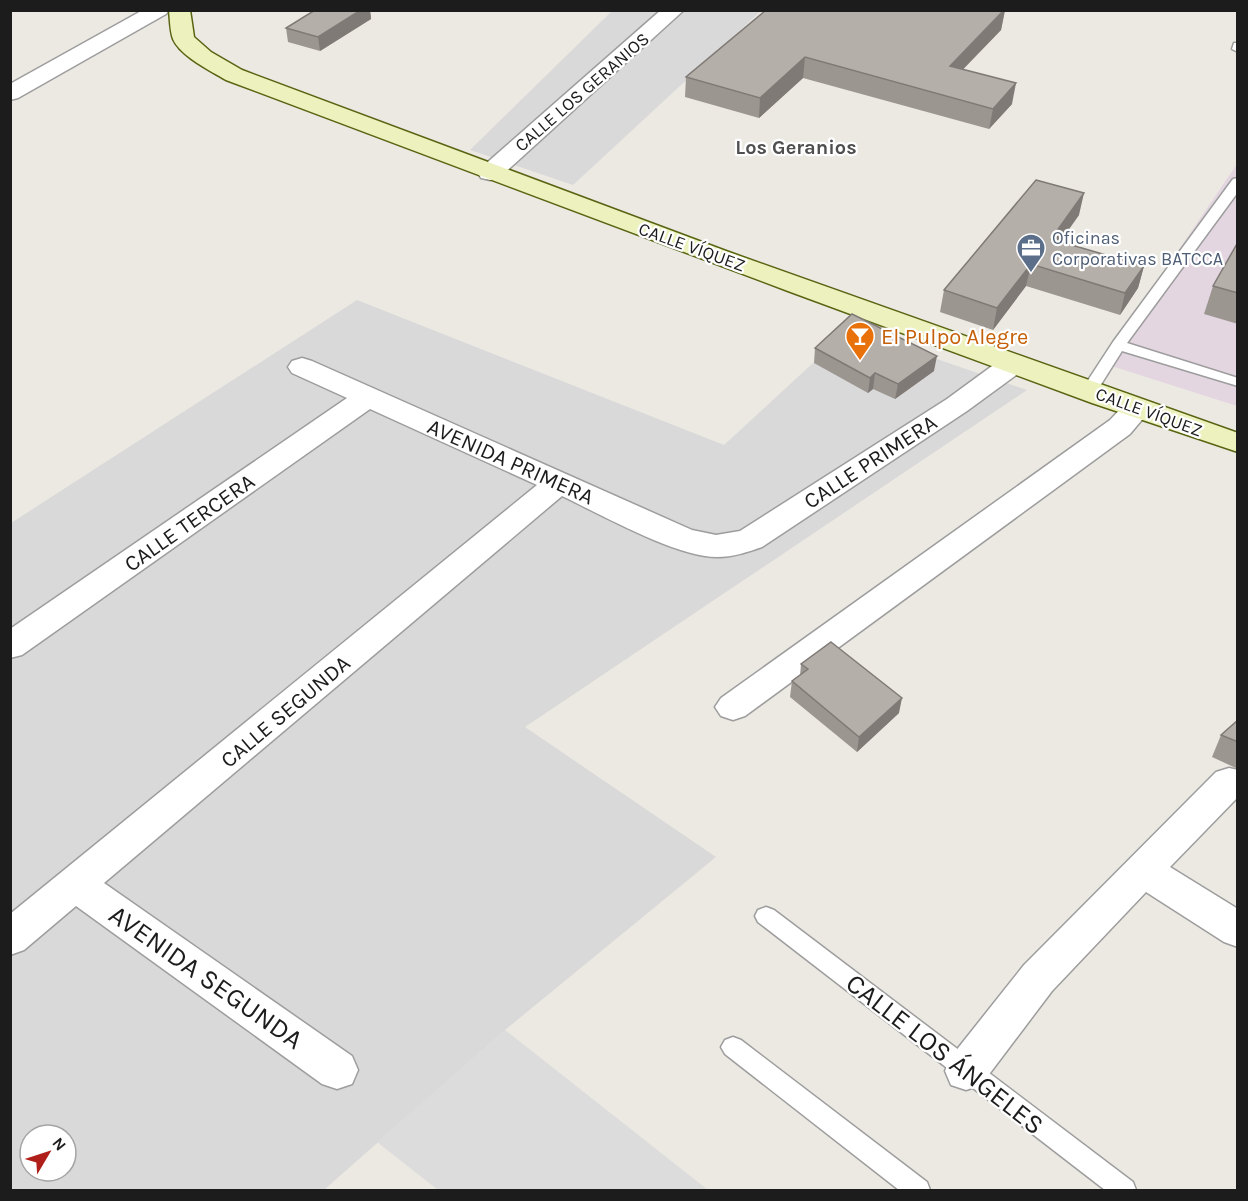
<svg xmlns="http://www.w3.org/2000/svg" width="1248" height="1201" viewBox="0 0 1248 1201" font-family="Karla,sans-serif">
  <rect width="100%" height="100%" fill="#ece9e3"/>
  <g fill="#dad9d9" fill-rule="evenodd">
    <polygon points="612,11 761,11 573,185 470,150"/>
    <path d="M357 300 724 445 850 329 1027 390 525 727 716 857 505 1030 324 1190H11V523ZM30 1135H66V1171H30Z"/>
  </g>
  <polygon fill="#e4d6e1" points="1237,164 1237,406 1102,363"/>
  <polygon fill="#dcdcdc" points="505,1030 708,1190 438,1190 377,1142"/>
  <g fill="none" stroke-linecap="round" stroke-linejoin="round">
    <g stroke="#9d9d9d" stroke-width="3">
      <g id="service">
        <polygon points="1234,43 1238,43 1238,52 1232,49"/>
        <polygon points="1238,178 1238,192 1127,343 1238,378 1238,386 1122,351 1095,394 1083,394 1081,391 1113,342 1233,179"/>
        <polygon points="766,907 774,910 1133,1182 1136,1190 1105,1190 758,922 755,916 758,910"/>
        <polygon points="733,1037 741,1040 927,1182 930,1190 899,1190 725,1054 721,1047 725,1040"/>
      </g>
    </g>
    <g stroke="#9d9d9d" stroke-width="3">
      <g id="minor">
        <polygon points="143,10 169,10 166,14 18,98 10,100 10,84"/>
        <polygon points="661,10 684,10 499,178 490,180 481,178 478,173 481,168"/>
        <path d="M1013 356 1023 358 1027 364 1023 370 967 411 762 547C748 552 733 557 717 557 676 557 602 515 562 496L104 883 352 1056 358 1070 352 1084 337 1089 322 1084 76 906 24 950 10 955V914L537 485 370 409 22 655 10 658V629L347 398 292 373 288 367 292 361 302 358 312 361 692 530 716 535 740 531 947 399 1003 358Z"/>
        <polygon points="1136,400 1146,403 1151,409 1130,434 745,716 733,720 721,716 715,707 721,698 1110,420 1126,403"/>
        <polygon points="1229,768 1238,770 1238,797 1170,867 1238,909 1238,947 1224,942 1146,892 1052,991 981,1085 966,1090 951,1085 945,1071 951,1057 1024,965 1216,772"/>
      </g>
    </g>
    <g stroke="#586412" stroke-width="3">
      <path id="secondary" d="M169 10H190L194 37 211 52 242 70 726 251 1238 433V452L1092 403 788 291 226 80C211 71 180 56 173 39 170 31 170 19 169 10Z"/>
    </g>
    <use href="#service" fill="#fff" fill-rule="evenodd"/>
    <use href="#minor" fill="#fff" fill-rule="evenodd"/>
    <use href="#secondary" fill="#ecf1bd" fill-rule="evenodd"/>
  </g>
  <g fill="#9c9691">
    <polygon points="315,10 370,10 371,19 320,51 288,42 286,28"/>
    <polygon points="1005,10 1001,30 963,69 1012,104 989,129 803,78 759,118 685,97 686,77"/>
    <polygon points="1079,215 1060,242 1144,266 1138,288 1120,315 1026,286 993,330 940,312 944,290"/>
    <polygon points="1238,242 1238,324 1204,314 1213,286"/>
    <polygon points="815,348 934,371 895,399 873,389 868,393 814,363"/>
    <polygon points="801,664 899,713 857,752 790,697 792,681 800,676"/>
    <polygon points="1238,720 1238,769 1212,757 1221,735"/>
  </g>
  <g fill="#7f7a76">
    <polygon points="361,10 370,10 371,19 320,51 318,37"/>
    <polygon points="1005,10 1001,30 947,86 950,66"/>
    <polygon points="805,57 803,78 759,118 760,98"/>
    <polygon points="1016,83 1012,104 989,129 993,109"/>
    <polygon points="1084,193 1079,215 1046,261 1051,239"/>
    <polygon points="1031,264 1026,286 993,330 997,308"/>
    <polygon points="1144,266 1138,288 1120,315 1125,293"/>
    <polygon points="937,356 934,371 895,399 898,384"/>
    <polygon points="875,373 873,389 868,393 870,378"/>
    <polygon points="902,698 899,713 857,752 859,737"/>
  </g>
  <g fill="#b5afa9" stroke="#7f7a76" stroke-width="1.5">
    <polygon points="315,10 361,10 318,37 286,28"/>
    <polygon points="766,10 1004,10 950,66 1016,83 993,109 805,57 760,98 686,77"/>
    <polygon points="1036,180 1084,193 1051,239 1144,266 1125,293 1031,264 997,308 944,290"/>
    <polygon points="1238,242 1238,293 1213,286"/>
    <polygon points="852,314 937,356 898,384 875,373 870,378 815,348"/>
    <polygon points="831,642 902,698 859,737 792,681 808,669 801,664"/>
    <polygon points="1238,720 1238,742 1221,735"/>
  </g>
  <defs>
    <g id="office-pin" transform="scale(1.5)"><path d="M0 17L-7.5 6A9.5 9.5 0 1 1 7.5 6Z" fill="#5c6f8a" stroke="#fff"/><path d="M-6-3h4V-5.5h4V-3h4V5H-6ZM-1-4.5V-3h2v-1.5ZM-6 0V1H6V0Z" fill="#fff"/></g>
    <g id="bar-pin" transform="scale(1.5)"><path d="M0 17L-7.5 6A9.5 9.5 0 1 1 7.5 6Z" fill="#e8710a" stroke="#fff"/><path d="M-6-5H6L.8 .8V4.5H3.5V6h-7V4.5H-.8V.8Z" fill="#fff"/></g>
  </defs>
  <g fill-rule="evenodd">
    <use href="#office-pin" x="1031" y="248"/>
    <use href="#bar-pin" x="860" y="336"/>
  </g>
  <g text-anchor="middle" stroke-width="4.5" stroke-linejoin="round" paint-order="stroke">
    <g font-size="18" fill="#1c1c1c" stroke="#fff">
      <text transform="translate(582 92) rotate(-41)" y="6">CALLE LOS GERANIOS</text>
      <text transform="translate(692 247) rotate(20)" y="6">CALLE VÍQUEZ</text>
      <text transform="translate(1149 412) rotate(20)" y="6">CALLE VÍQUEZ</text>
    </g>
    <g font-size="18" fill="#4e5e75" stroke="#fff" text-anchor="start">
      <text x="1052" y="244">Oficinas<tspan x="1052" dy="21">Corporativas BATCCA</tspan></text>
    </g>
    <g font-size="20" font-weight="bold" fill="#4f4f4f" stroke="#fff">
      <text x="796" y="154">Los Geranios</text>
    </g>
    <g font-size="22" fill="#c56008" stroke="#fff" text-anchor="start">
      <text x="881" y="344">El Pulpo Alegre</text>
    </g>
    <g font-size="22" fill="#1c1c1c" stroke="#fff">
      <text transform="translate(511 461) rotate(24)" y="8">AVENIDA PRIMERA</text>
      <text transform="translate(870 461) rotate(-33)" y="8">CALLE PRIMERA</text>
      <text transform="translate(189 522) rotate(-35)" y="8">CALLE TERCERA</text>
      <text transform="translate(285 711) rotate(-40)" y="8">CALLE SEGUNDA</text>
    </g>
    <g font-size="27" fill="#1c1c1c" stroke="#fff">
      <text transform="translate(206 977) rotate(35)" y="9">AVENIDA SEGUNDA</text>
      <text transform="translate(945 1054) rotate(38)" y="9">CALLE LOS ÁNGELES</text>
    </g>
  </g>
  <rect width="1248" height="1201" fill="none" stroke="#1c1c1c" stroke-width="24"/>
  <g transform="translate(48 1153) rotate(51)"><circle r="28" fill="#ffffff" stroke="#a4a4a4" stroke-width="1.5"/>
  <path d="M0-4.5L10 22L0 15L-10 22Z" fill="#af1e19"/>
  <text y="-9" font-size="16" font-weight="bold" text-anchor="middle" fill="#1c1c1c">N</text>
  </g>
</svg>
